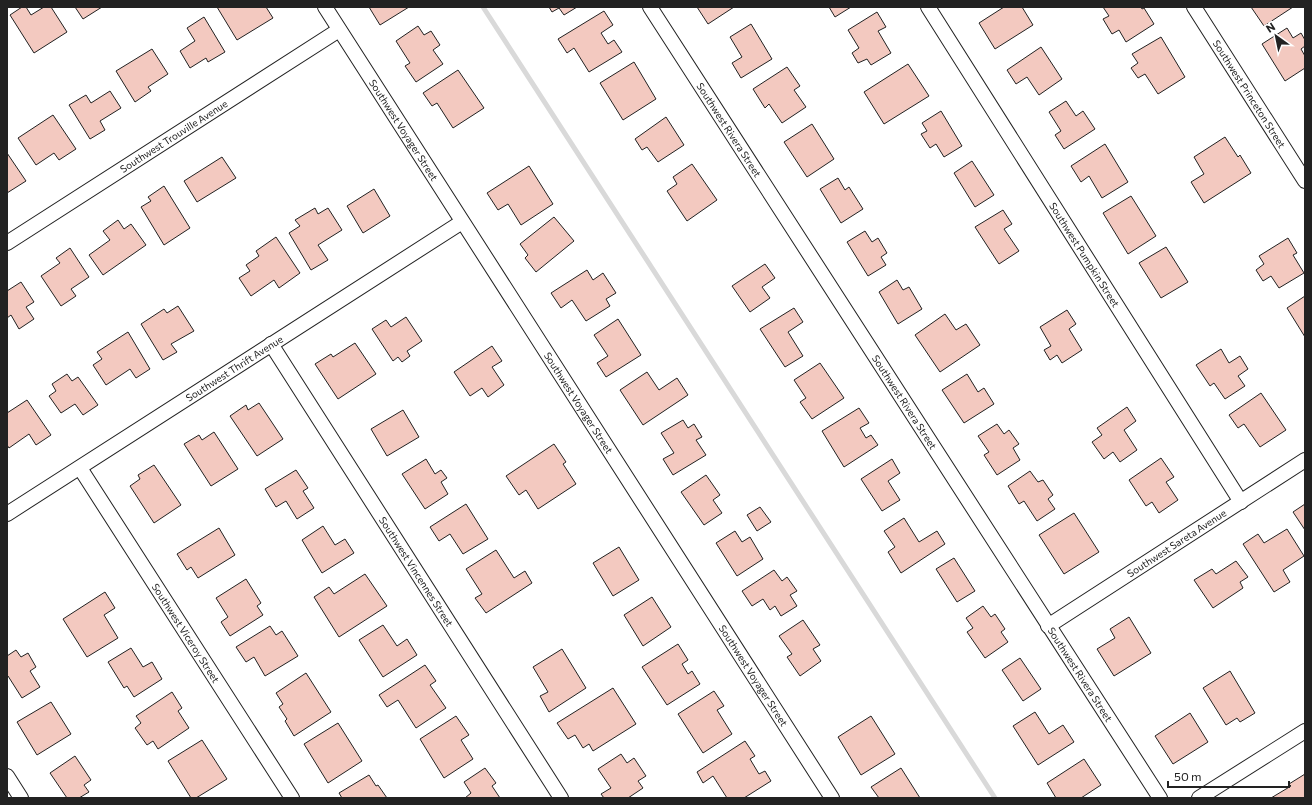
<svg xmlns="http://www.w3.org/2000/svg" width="1312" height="805" viewBox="0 0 1312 805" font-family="Commissioner,sans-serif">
  <rect width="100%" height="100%" fill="#fff"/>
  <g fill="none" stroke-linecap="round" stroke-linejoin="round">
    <polyline stroke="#d9d9d9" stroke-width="5" points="483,7 995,798"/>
  </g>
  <g fill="#f3c9c0" stroke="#222">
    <polygon points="22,7 26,7 31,15 44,7 51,7 67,32 34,53 10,15"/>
    <polygon points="75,7 102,7 83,19"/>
    <polygon points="217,7 266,7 273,18 237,40"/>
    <polygon points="369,7 409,7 380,25"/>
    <polygon points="549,7 577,7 564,15 559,8 552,12"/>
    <polygon points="697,7 734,7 708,24"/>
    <polygon points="829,7 851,7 835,17"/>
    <polygon points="1004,7 1022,7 1033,25 995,49 979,23"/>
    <polygon points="1103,7 1141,7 1142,9 1144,8 1154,24 1126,42 1119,30 1112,34 1103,19 1109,16"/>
    <polygon points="1251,7 1293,7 1264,26"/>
    <polygon points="604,11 613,25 601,33 608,44 614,40 622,52 589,72 574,48 567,53 558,39"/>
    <polygon points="877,12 886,27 878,31 891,53 871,65 867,59 858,63 852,53 859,48 848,30"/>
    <polygon points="204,17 225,52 208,62 206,58 190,68 180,51 195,41 187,28"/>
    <polygon points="751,24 772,59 741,78 732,63 742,57 730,37"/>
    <polygon points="418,26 424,35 431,31 440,45 433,50 443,64 416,82 405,66 410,63 396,41"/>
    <polygon points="1287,28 1293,38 1301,33 1305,40 1305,46 1301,49 1305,56 1305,68 1285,81 1262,44"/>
    <polygon points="1161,37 1185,77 1158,94 1145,74 1138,78 1131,68 1138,63 1132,54"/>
    <polygon points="1041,47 1062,79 1039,95 1027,77 1016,84 1007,70"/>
    <polygon points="152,49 168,74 148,87 151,91 135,102 116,71"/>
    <polygon points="634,62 656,99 623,120 600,83"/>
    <polygon points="908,64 929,96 884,124 864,92"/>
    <polygon points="787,67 800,86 794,90 806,107 782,123 769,104 765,108 753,89"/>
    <polygon points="458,70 484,108 453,128 437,103 432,106 423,93"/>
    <polygon points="110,91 121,108 100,121 105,130 90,139 69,105 86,95 91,103"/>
    <polygon points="1066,101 1076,116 1083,111 1095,129 1064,149 1055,135 1061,131 1049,112"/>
    <polygon points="941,111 962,146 944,157 936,144 930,148 921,134 927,131 922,123"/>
    <polygon points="53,115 76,149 59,160 54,153 36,165 18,138"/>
    <polygon points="666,117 684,145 658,162 647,147 642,150 635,139"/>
    <polygon points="812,124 834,159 807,177 784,142"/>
    <polygon points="1225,137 1238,157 1240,155 1251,173 1204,203 1191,182 1204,174 1194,157"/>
    <polygon points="1105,144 1128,182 1102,198 1089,176 1081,182 1071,166"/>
    <polygon points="7,153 26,181 7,193"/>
    <polygon points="222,157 236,178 197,202 184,181"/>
    <polygon points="972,161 994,195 975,207 954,173"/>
    <polygon points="692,164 717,200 687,221 667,191 677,184 673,177"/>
    <polygon points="529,166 553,204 521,225 508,204 498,210 487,193"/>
    <polygon points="838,178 845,190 849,187 863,209 841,223 820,189"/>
    <polygon points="164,186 190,228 164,245 141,207 151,201 148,197"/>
    <polygon points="374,189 390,216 363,233 347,206"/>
    <polygon points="1131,196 1156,236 1128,254 1103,213"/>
    <polygon points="315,208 318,214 328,208 342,230 318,245 328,260 311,270 289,233 300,226 295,220"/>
    <polygon points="1003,210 1012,224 1004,229 1019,251 999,264 975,227"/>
    <polygon points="554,217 574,241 536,272 525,258 528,255 520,244"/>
    <polygon points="118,220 124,229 131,224 146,245 103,275 89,255 110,240 103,231"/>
    <polygon points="865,231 872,242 878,238 887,253 881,257 886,265 868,276 847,242"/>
    <polygon points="276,237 300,273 279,288 274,280 251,296 239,278 250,271 246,265 259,256 256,251"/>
    <polygon points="1288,238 1297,253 1293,255 1304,273 1279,288 1271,276 1263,281 1256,270 1264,264 1259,256"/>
    <polygon points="1166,247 1188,282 1161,298 1139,263"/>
    <polygon points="70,248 89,277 71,289 76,296 61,306 41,276 60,263 56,258"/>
    <polygon points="765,264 775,278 762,287 770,298 750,312 732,286"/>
    <polygon points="587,270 593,280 603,273 616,293 606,299 610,306 586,321 572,300 561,308 551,293"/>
    <polygon points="897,280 903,290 909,287 922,309 898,324 879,292"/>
    <polygon points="21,282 34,302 26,307 34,319 19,329 11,315 7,318 7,291"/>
    <polygon points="1305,296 1305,337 1287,308"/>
    <polygon points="178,306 194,331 171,344 177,352 163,360 141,324 164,309 167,313"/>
    <polygon points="794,308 803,322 788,332 803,356 785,367 760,329"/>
    <polygon points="1067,310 1076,324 1069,329 1082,350 1062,363 1057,355 1050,360 1044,350 1051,346 1040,327"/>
    <polygon points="945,314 956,330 966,324 980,345 940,372 915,335"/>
    <polygon points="406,317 422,341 407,351 410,356 402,362 398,357 393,361 372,329 386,320 391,327"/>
    <polygon points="618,319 641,355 606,377 597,363 608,356 594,335"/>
    <polygon points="128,332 150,369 136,378 130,369 106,385 93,365 102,359 97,352"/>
    <polygon points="355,343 376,374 338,399 315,364 331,354 333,357"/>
    <polygon points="492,346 502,361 492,367 504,385 488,397 482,388 470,396 454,372"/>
    <polygon points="1221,349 1229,363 1240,356 1248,369 1238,376 1245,386 1225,399 1214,383 1210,386 1196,365"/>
    <polygon points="820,363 844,398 812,419 800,402 806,398 794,380"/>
    <polygon points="647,372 659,390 677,378 688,395 643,425 620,390"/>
    <polygon points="67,374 72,381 78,377 98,405 83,415 75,404 61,413 49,396 56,391 52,384"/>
    <polygon points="967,374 978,392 984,388 994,404 964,423 942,390"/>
    <polygon points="1261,393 1286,430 1260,447 1244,424 1238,428 1229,415"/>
    <polygon points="27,400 51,435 36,445 29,434 9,448 7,445 7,413"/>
    <polygon points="259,403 283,439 257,456 230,416 246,405 248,410"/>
    <polygon points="1127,407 1136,421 1124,430 1137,450 1120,462 1113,452 1104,459 1092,442 1102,435 1097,428"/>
    <polygon points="859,408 869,423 860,428 866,438 871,435 878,445 844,467 822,431"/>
    <polygon points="403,410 419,437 387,456 371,429"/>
    <polygon points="683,420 688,428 694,424 702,437 696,440 706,455 673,475 663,459 674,453 661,433"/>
    <polygon points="997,424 1004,434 1009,430 1019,444 1013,448 1020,460 997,475 984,455 989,452 978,436"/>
    <polygon points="214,432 238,469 211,486 184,444 199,435 202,440"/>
    <polygon points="554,444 566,462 563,464 576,484 538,509 526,490 519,495 506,476"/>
    <polygon points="1161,458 1174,477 1166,482 1178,500 1159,513 1152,502 1146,506 1129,480"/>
    <polygon points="426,459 435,474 441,470 447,478 441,482 448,494 425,509 402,474"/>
    <polygon points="892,459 900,473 888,481 900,500 882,511 861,479"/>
    <polygon points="154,465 181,505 154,523 130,486 140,479 138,475"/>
    <polygon points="296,470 308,488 303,491 314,508 297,519 286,501 276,507 265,489"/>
    <polygon points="1030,471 1038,482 1043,480 1053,495 1048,499 1055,509 1037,521 1024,501 1019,504 1008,486"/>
    <polygon points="706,475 720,495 713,500 722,513 704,525 681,492"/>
    <polygon points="466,504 488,539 463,554 450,534 439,541 430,527"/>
    <polygon points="1305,504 1305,530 1293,512"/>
    <polygon points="760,507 771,522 757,531 747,515"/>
    <polygon points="1074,513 1099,552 1064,574 1039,535"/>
    <polygon points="904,518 919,542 937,531 945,544 901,573 888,552 895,547 884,531"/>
    <polygon points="323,526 335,545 345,539 354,553 322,573 302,540"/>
    <polygon points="219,528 235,555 198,578 191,567 187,570 177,554"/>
    <polygon points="1287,529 1304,556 1283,570 1290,582 1274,592 1243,544 1258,534 1264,543"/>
    <polygon points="735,531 742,542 750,537 763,559 737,576 716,543"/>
    <polygon points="619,547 639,580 613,596 593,563"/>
    <polygon points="496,550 514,578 525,571 532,583 486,613 475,598 482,594 466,569"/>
    <polygon points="954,558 975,591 957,602 936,569"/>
    <polygon points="1236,561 1248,577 1240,582 1243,588 1213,608 1194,580 1212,569 1216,574"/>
    <polygon points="774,570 782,581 787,577 797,591 790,595 797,606 781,616 775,606 770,610 763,599 752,606 742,591"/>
    <polygon points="365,574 387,606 339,637 314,597 329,587 334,594"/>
    <polygon points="246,579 261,603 257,606 263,615 230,636 221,622 228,617 216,598"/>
    <polygon points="105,592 115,608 104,615 118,638 87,657 63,619"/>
    <polygon points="652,597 671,627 643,646 624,615"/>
    <polygon points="983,606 991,617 995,614 1005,629 1001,632 1008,642 985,658 967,632 973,628 966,618"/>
    <polygon points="1129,617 1151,653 1114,676 1097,649 1115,638 1110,629"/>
    <polygon points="803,620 820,645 813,649 821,661 800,676 787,657 792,654 779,636"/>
    <polygon points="383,625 397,646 407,639 417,655 383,677 359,640"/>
    <polygon points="270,626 276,635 282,631 298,656 265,676 254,657 246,662 236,647"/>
    <polygon points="678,644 688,660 682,664 688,674 692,671 700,684 667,705 642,667"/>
    <polygon points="131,648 143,667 152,662 162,679 134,697 127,686 124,688 108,662"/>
    <polygon points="562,649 586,688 549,712 540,696 548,692 533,667"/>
    <polygon points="16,650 21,657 28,653 36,667 30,671 40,687 22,698 8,676 7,677 7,656"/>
    <polygon points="1020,658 1041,689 1023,701 1002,670"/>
    <polygon points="425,665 436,681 430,685 446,708 416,728 398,700 387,707 379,695"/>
    <polygon points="1230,671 1255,713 1240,722 1237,718 1226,725 1203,688"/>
    <polygon points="306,673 331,712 294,736 285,721 287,719 279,707 283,704 276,693"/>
    <polygon points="613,688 636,724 593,751 589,744 583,748 575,735 568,739 557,723"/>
    <polygon points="714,691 724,706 717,710 732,734 703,753 678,714"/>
    <polygon points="172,692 182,708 178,711 189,728 158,749 153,741 147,745 135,728 141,723 136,716"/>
    <polygon points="51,702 71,734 37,755 17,722"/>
    <polygon points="1035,712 1049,734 1063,725 1074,742 1038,765 1013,726"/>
    <polygon points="1190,713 1208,742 1173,764 1155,736"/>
    <polygon points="456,716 469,735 461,740 473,759 444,778 420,739"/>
    <polygon points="871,716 895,754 861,775 838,737"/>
    <polygon points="338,723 362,761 328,783 304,744"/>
    <polygon points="202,740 227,779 196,798 191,798 168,761"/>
    <polygon points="745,741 755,756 750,759 759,774 765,771 771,781 744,798 727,798 713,776 703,783 697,772"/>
    <polygon points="621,754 627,763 634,758 646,776 638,781 643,788 628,798 604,798 601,794 611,788 598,769"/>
    <polygon points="75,756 91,780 84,785 89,792 79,798 67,798 50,773"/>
    <polygon points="1084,759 1101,785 1081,798 1056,798 1047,783"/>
    <polygon points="485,768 496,783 492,786 500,798 465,798 471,793 464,782"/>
    <polygon points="901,768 920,798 879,798 871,787"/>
    <polygon points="1305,774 1305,798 1271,798 1291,786 1289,784"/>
    <polygon points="369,775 376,786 378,785 387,798 342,798 339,793"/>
  </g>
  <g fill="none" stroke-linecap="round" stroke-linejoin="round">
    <g stroke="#222" stroke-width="16">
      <g id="minor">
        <path id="s1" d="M325 7 832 798"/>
        <path id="s2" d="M650 7 1160 798"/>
        <path id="s3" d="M928 7 1241 502"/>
        <path id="s4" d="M1194 7 1305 181"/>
        <path id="s5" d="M7 243 339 30"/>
        <path id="s6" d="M271 344 561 798"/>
        <path id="s7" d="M80 468 292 798"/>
        <path id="s8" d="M7 514 462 222"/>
        <path id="s9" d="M1048 626 1305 460"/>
        <polyline points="7,776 21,798"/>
        <polyline points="1199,798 1305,731"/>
      </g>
    </g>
    <use href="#minor" stroke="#fff" stroke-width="14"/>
  </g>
  <g text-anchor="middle" stroke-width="3" stroke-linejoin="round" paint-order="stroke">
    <g font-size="10" fill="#222" stroke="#fff">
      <text dy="4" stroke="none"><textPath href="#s4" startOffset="103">Southwest Princeton Street</textPath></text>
      <text dy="4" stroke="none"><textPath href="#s1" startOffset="146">Southwest Voyager Street</textPath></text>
      <text dy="4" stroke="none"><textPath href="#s2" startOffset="146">Southwest Rivera Street</textPath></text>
      <text dy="4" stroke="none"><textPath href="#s5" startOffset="198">Southwest Trouville Avenue</textPath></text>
      <text dy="4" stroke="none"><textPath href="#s3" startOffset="293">Southwest Pumpkin Street</textPath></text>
      <text dy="4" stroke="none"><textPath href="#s8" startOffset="270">Southwest Thrift Avenue</textPath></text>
      <text dy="4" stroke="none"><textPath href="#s1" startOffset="470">Southwest Voyager Street</textPath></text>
      <text dy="4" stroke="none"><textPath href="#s2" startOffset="470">Southwest Rivera Street</textPath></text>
      <text dy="4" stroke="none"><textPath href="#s9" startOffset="153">Southwest Sareta Avenue</textPath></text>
      <text dy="4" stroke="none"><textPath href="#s6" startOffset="270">Southwest Vincennes Street</textPath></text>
      <text dy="4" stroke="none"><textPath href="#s7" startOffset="196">Southwest Viceroy Street</textPath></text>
      <text dy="4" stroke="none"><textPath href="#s1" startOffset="794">Southwest Voyager Street</textPath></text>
      <text dy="4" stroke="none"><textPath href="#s2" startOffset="794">Southwest Rivera Street</textPath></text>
    </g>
  </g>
  <rect width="1312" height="805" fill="none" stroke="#222222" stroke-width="16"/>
  <g transform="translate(1276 36) rotate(327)" stroke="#ffffff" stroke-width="3" paint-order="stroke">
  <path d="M0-3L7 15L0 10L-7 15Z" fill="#222222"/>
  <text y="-6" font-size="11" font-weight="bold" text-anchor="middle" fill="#222222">N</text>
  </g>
  <path d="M1168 781v6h121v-6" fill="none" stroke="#222222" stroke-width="2"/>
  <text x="1174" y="781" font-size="12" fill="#222222" stroke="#ffffff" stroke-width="3" paint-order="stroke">50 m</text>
</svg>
